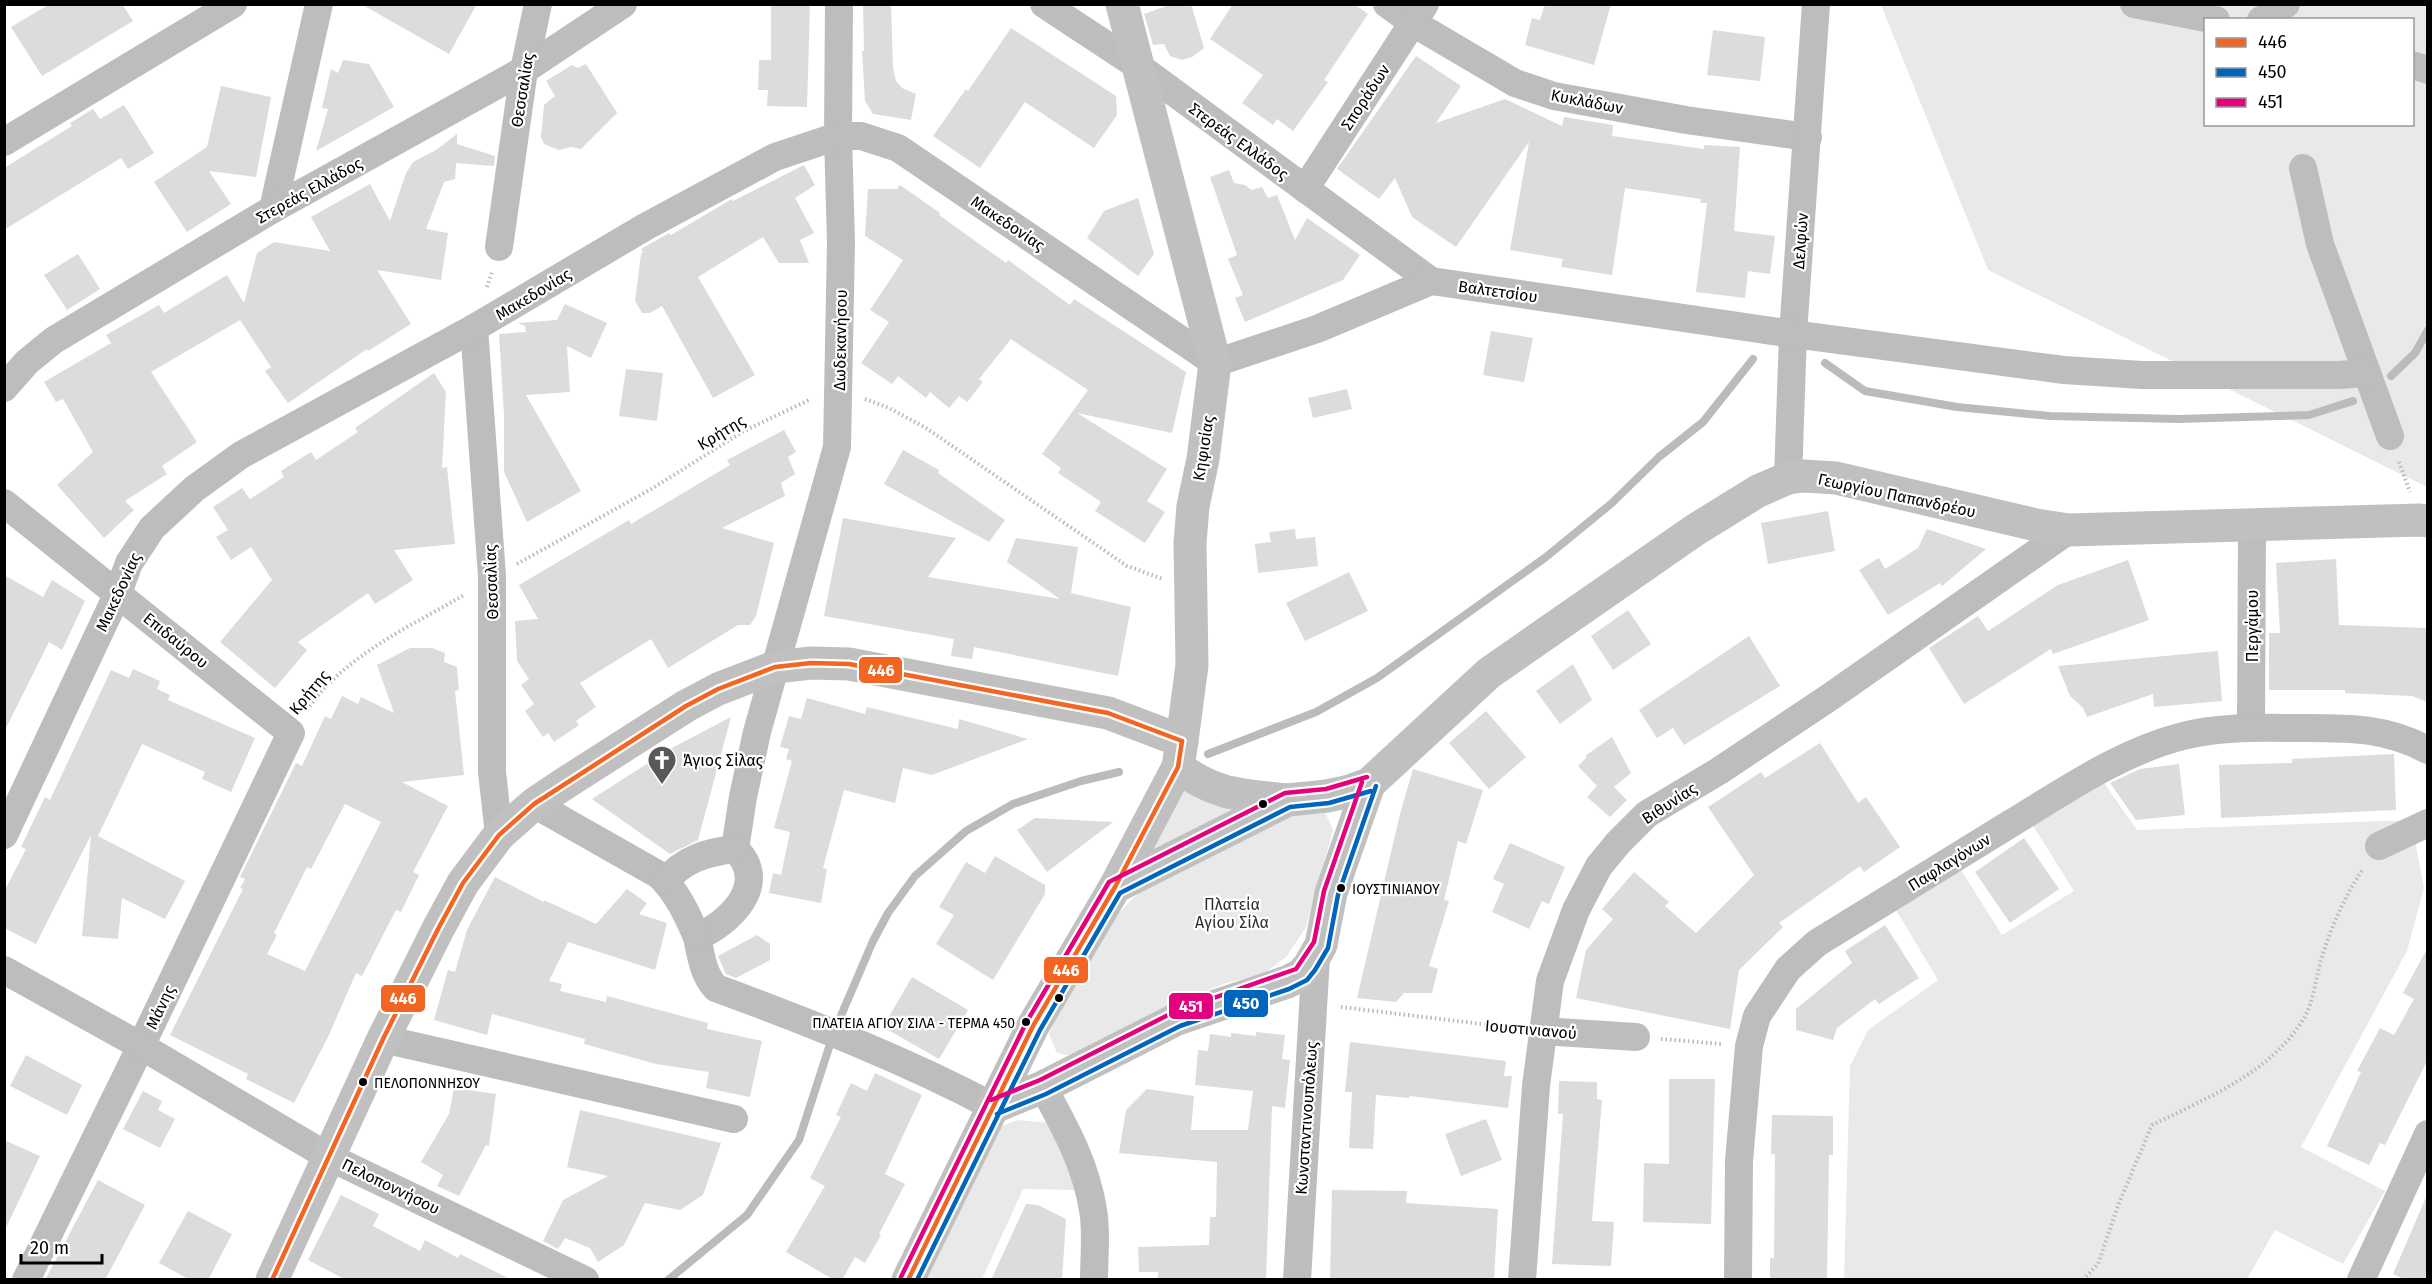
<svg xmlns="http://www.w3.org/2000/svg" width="2432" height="1284" viewBox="0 0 2432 1284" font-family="'Fira Sans',sans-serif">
  <rect width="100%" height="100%" fill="#fff"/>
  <g fill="#e9e9e9" fill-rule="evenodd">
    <path d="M1881 5H2427V487L1988 270ZM2206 20H2412V124H2206Z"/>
    <polygon points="2102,780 2137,830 2411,820 2424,888 2407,951 2301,1147 2385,1191 2343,1264 2275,1230 2247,1279 1844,1280 1850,1066 1868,1030 1938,980 1896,910 1959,867 2002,935 2074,891 2032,824"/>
    <polygon points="1184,781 1235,808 1147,854"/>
    <polygon points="1303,807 1324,810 1333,830 1306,927 1287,956 1262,975 1226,983 1155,1011 1083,1058 1057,1053 1049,1034 1087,953 1106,925 1147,885"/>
    <polygon points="1018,1120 1051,1123 1077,1190 1023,1189 982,1279 923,1280 996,1128"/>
  </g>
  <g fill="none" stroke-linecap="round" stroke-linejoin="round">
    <g stroke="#bbb" stroke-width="8">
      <polyline points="1825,363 1865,391 1957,407 2050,416 2179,419 2309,415 2353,401"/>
      <polyline points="2391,376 2415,353 2428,330"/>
      <polyline points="1208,754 1316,712 1377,678 1546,557 1612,503 1659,457 1703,422 1753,359"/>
      <polyline points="668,1280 747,1215 799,1140 834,1032 873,941 888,913 915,876 966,831 1013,804 1081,781 1119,772"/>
    </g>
  </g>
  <g fill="#dcdcdc" fill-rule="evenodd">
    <polygon points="50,4 122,4 133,21 42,76 11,27"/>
    <polygon points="361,4 477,4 449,54"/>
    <polygon points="771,4 810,4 807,107 767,106 768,90 758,90 759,60 771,60"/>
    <polygon points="863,4 891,4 893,68 896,81 902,88 916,94 911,120 873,114 865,101 862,51 864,51"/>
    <polygon points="1172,4 1191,4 1204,48 1192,57 1182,60 1170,56 1164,44 1153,45 1144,14"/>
    <polygon points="1233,4 1354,4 1368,14 1324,80 1328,82 1293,131 1277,119 1273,125 1242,103 1263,75 1210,39"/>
    <polygon points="1545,4 1611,4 1594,65 1525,45 1532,18 1540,20"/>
    <polygon points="1011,28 1116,96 1117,115 1094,148 1025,102 980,168 933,136 966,89 968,91"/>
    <polygon points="1713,30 1765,37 1760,81 1707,75"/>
    <polygon points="1416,56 1461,86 1436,123 1505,99 1562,126 1564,117 1613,125 1612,136 1704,149 1704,145 1740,147 1734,231 1775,236 1770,274 1748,271 1745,298 1696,292 1707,203 1700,203 1701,199 1625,188 1612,275 1561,267 1563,259 1510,250 1529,142 1456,247 1412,217 1395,178 1379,199 1337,169"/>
    <polygon points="343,60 369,64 394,107 316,151 328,109 322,108 331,69 338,73"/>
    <polygon points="586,64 617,113 581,149 571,147 559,150 544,144 541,137 544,105 555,96 546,81 572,65 578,68"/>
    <polygon points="221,86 271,97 256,177 209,171 231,204 187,232 154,182 207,147"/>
    <polygon points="124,105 154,153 128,169 121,158 4,230 4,168 72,126 70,123 93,109 100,119"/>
    <polygon points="457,134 457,144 495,156 494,166 456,163 455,179 444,182 426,229 448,233 441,280 377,270 411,324 368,351 367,349 288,403 265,371 271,367 240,320 151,372 197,442 162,466 167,474 125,501 134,510 104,538 57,485 93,452 63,399 56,402 44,382 111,343 106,335 159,305 164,313 227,275 244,303 257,253 274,242 330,251 311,217 370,184 390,221 406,173 413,162 436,150"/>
    <polygon points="804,165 815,185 795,198 814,233 800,240 809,263 779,263 763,237 698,277 755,375 713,398 662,306 650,313 642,313 635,301 641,254 643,252 641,249 669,233 671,235 732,199 733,201"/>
    <polygon points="1229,170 1234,183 1245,185 1252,190 1262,187 1268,198 1277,195 1295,240 1307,218 1360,255 1343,280 1245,322 1235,298 1243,295 1228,259 1237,255 1210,177"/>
    <polygon points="900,185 940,213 939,215 1006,263 1008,260 1070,305 1074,299 1186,372 1172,433 1077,413 1167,469 1147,501 1165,512 1145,543 1095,511 1101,502 1058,473 1061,468 1042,454 1088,390 1021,346 1011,339 979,379 983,382 967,402 959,396 949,408 930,392 926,398 898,376 892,384 861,363 889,322 870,310 903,260 865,236 868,189 897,189"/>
    <polygon points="1138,198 1154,254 1138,276 1087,238 1104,211"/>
    <polygon points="78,254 100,289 67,310 44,275"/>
    <polygon points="565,304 607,323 591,358 567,346 570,392 526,395 581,491 527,522 504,472 504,415 499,334 526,332 525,326 518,323 557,320"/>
    <polygon points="1491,331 1533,338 1524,382 1483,375"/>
    <polygon points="626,369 663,373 657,421 619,416"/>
    <polygon points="434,373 446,392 442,468 447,467 455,544 394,550 413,580 375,604 368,593 298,642 307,650 275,688 220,642 272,580 251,547 231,560 216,537 228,530 213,507 242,488 250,499 284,477 281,471 311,452 316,460 358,432 355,428"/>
    <polygon points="1347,389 1352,409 1313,418 1308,398"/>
    <polygon points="784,430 796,452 788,457 795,474 781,483 785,496 722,528 774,543 756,616 750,625 738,625 668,668 651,639 580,683 596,707 576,721 579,725 554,742 548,733 543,737 525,711 534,704 521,685 529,679 517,661 515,621 538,619 519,585 629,520 631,524 730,465 727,460"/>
    <polygon points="903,450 939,470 938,473 1005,520 989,542 884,484"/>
    <polygon points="1828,511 1835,551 1768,564 1761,523"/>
    <polygon points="843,518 956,538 928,577 1060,599 1007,562 1016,538 1078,547 1071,593 1131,607 1118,676 974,647 972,659 951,656 954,639 824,616"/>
    <polygon points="1295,529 1296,539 1315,537 1318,566 1258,573 1255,544 1271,542 1269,532"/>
    <polygon points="1927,529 1986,549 1942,586 1940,583 1888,615 1859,570 1879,558 1885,569 1918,548"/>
    <polygon points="2336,559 2339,625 2427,628 2427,702 2412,696 2345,693 2345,690 2269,690 2269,633 2280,633 2276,563"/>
    <polygon points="2128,560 2149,620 2053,654 2051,649 1964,704 1929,648 1978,616 1988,631 2058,585"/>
    <polygon points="1349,572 1368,611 1305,641 1286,603"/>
    <polygon points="4,575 43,597 52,580 85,601 62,650 49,642 4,732"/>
    <polygon points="1628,610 1651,644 1613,670 1591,636"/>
    <polygon points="1749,636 1780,686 1684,745 1673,728 1657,738 1639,710"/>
    <path d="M410 648H432L445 653 444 662 457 667 459 690 455 691 464 775 402 782 448 806 413 872 419 875 401 912 396 910 362 976 356 973 328 1037 294 1103 246 1079 248 1074 170 1035 243 889 240 888 245 879 240 877 296 763 302 766 325 716 331 719 342 696 358 704 361 697 394 713 377 665ZM345 804 381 822 305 971 267 954 277 935 274 933 307 867 311 869Z"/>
    <polygon points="2218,651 2222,701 2154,707 2153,694 2087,717 2083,708 2070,696 2058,666"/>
    <polygon points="1573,664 1592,700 1560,724 1536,691"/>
    <polygon points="133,669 160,681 157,689 170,695 168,700 255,738 231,792 202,779 205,772 142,744 98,836 185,881 165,919 122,898 118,939 82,936 91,835 36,944 4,928 4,892 26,849 21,847 45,797 50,800 111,670 129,678"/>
    <polygon points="807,698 865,714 867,707 958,729 959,719 1028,739 932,775 903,768 895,803 844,790 823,868 827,869 821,903 769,893 773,873 781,875 790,832 774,828 792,761 786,759 789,749 780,747 789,716 801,719"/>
    <polygon points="1486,711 1526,757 1489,789 1449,743"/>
    <polygon points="731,717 698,840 670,854 592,799 670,749"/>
    <polygon points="1612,737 1631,773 1614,787 1627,800 1610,817 1587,797 1597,786 1578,766 1587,757 1585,756"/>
    <polygon points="1820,743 1858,803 1866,797 1900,847 1864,872 1860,866 1779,923 1783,927 1739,970 1730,1029 1576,998 1586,950 1613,919 1602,909 1634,872 1669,902 1665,906 1696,933 1754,875 1708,807 1761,772 1765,778"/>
    <polygon points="2394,754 2396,810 2221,818 2219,765 2292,763 2292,759"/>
    <polygon points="2179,764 2185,815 2136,820 2110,783 2140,769"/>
    <polygon points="1413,769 1483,790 1466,844 1458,841 1444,900 1449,901 1429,966 1438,969 1432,993 1404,993 1396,1002 1357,998 1400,814"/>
    <polygon points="1035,818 1113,822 1047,872 1017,830"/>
    <polygon points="2024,838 2059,889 2010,923 1975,872"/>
    <polygon points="1510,843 1565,867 1549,904 1542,901 1529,929 1492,912 1504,884 1493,879"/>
    <polygon points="995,856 1045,885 1045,894 993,980 936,944 954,915 939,907 966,862 985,873"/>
    <polygon points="495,877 544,902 544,900 596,924 627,889 647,903 639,914 667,923 655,970 568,942 549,981 562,984 560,991 606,1002 607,996 708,1023 707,1029 762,1041 750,1097 706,1088 709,1072 656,1064 584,1044 585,1039 492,1014 487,1035 434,1020 448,970 455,972 467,930"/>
    <polygon points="1885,925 1919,978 1879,1004 1875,999 1837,1028 1833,1040 1796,1030 1796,1009 1852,963 1845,951"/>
    <polygon points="757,935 770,944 770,960 736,978 726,974 718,956"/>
    <polygon points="2427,949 2427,1061 2385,1145 2380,1143 2369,1165 2327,1146 2361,1072 2357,1071 2380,1028 2394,1035 2414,999 2403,993"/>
    <polygon points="912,977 968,1010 939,1059 883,1027"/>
    <polygon points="1256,1032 1285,1035 1282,1059 1290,1060 1285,1108 1272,1106 1266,1280 1158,1280 1158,1272 1139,1272 1138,1247 1209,1245 1210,1217 1216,1217 1217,1162 1119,1153 1126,1110 1147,1089 1194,1096 1191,1130 1248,1130 1253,1091 1195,1085 1198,1050 1208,1051 1210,1034 1231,1037 1231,1033 1256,1036"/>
    <polygon points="1350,1042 1506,1061 1504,1076 1512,1076 1508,1108 1410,1096 1409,1098 1376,1095 1373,1149 1349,1148 1352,1092 1345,1092"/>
    <polygon points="26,1055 82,1085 67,1115 10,1086"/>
    <polygon points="875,1073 922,1095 885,1174 905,1184 879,1234 881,1235 865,1263 855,1257 842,1280 834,1280 786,1252 825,1186 810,1178 841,1117 836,1115 851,1083 867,1091"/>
    <polygon points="1669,1079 1715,1079 1711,1224 1643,1222 1644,1163 1669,1164"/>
    <polygon points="1559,1081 1597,1082 1597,1099 1602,1100 1592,1221 1614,1222 1611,1266 1552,1264 1563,1114 1558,1114"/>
    <polygon points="454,1088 496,1094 489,1146 486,1145 459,1196 437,1186 443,1175 421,1162 449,1114"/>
    <polygon points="143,1091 162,1101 158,1110 175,1119 160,1148 123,1129"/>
    <polygon points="580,1110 721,1143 703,1195 680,1210 645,1203 624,1245 598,1262 590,1248 565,1238 558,1249 543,1241 563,1200 608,1176 567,1167"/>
    <polygon points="1772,1115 1833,1116 1833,1155 1829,1155 1827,1280 1770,1280 1770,1258 1774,1258 1775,1154 1771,1154"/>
    <polygon points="1486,1119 1502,1160 1461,1176 1445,1134"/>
    <polygon points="4,1140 40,1156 4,1232"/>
    <polygon points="98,1180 145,1205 105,1280 45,1280"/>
    <polygon points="1332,1190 1407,1191 1406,1203 1498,1209 1494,1280 1330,1280"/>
    <polygon points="341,1195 379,1214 373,1226 420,1251 425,1240 458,1258 460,1254 512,1280 346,1280 308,1260"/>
    <polygon points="2427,1195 2427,1280 2406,1280 2393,1274"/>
    <polygon points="1026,1204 1038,1205 1066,1219 1062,1280 991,1280"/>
    <polygon points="188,1211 232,1234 208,1280 190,1280 159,1263"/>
  </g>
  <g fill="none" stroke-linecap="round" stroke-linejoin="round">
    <g stroke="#b8b8b8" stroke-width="4" stroke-dasharray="1.5 3" stroke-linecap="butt">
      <polyline points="487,287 492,272"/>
      <polyline points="865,399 889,408 926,428 1127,566 1163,579"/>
      <polyline points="2399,462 2410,492"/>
      <polyline points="517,564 653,488 744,431 811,399"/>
      <path d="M307 710C344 656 409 627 464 595"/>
      <polyline points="1341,1007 1515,1028"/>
      <polyline points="1661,1039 1722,1044"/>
      <path d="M2083 1280 2098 1264 2119 1203 2152 1125C2207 1098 2271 1073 2304 1018 2313 1004 2316 977 2321 960 2331 928 2344 897 2363 869"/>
    </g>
    <g stroke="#bdbdbd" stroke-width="28">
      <path d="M839 4 838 136 841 243 837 447 757 732 743 797 735 849C771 883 730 923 697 937 701 955 703 975 716 988 811 1023 905 1060 994 1107"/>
      <polyline points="1044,4 1138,66 1431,281"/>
      <polyline points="1387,4 1413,23 1515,83 1554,96 1686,120 1808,137"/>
      <polyline points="2134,4 2216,20"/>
      <polyline points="2261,20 2270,17 2286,4"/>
      <polyline points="2412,65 2428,70"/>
      <polyline points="4,142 233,4"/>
      <polyline points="2303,168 2320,244 2390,436"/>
      <polyline points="1305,189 1425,4"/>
      <polyline points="273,209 319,4"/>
      <polyline points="499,247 524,70 538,4"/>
      <polyline points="474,328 492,576 492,772 499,835"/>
      <polyline points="4,388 27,362 54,340 273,209 524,70 623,4"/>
      <polyline points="1788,478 1793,334 1816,4"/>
      <polyline points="4,503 291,733 141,1046 26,1280"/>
      <polyline points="2251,727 2252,524"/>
      <path d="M534 804 659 875C677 892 687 914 697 937"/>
      <polyline points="4,835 118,593 129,563 152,528 194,489 241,455 474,328 645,227 775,157 838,136 861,136 898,148 1215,363 1317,329 1431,281 1793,334 2064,370 2142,375 2338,375 2367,373"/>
      <polyline points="2379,846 2428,823"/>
      <path d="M666 881C683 859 708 852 735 849"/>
      <polyline points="4,970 141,1046 329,1157 585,1280"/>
      <polyline points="1542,1031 1636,1037"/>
      <polyline points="383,1039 734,1119"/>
      <path d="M1043 1087C1065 1127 1086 1165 1093 1210 1097 1232 1094 1257 1094 1280"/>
      <polyline points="1297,1280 1316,957"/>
      <polyline points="1522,1280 1536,1086 1550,981 1576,910 1599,866 1618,843 1647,814 1719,771 1827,699 2069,530"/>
      <path d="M1738 1280 1739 1161 1749 1046 1757 1016 1788 969 1817 943C1881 903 1946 864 2010 824 2065 791 2120 752 2183 736 2221 726 2261 728 2300 728 2348 728 2384 727 2428 750"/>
      <polyline points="2361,1280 2428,1134"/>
    </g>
    <g stroke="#c0c0c0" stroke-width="33">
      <path d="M1178 767C1216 796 1243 795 1288 800"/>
      <polyline points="1115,887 1288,800 1327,796 1346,792 1369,784 1489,673 1695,530 1758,491 1788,478 1804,476 1836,478 2036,525 2069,530 2420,520 2428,521"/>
      <polyline points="994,1107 1043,1087 1177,1019 1287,982 1301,975 1309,966 1321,945 1331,893 1369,784"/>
      <polyline points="272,1280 383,1039 438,929 463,883 499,835 534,804 567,782 686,706 718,689 775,667 811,663 849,664 1108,713 1182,741"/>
      <polyline points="908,1280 1033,1026 1115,887 1178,767 1182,741 1192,665 1190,543 1193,506 1203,459 1215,363 1122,4"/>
    </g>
    <g stroke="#fff" stroke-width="9">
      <g id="bus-1">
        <polyline points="272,1280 383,1039 438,929 463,883 499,835 534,804 686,706 718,689 775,667 811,663 849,664 1108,713 1182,741"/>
        <polyline points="908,1280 1033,1026 1115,887 1178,767 1182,741"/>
      </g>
    </g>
    <g stroke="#fff" stroke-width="9">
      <g id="bus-2">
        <polyline points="997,1114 1046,1094 1180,1026 1289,989 1307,980 1315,970 1328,948 1338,895 1376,786"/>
        <polyline points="917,1280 1040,1030 1120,893 1290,807 1329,803 1371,791"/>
      </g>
    </g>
    <g stroke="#fff" stroke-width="9">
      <g id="bus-3">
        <polyline points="991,1100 1040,1080 1174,1012 1296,969 1314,942 1324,891 1362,782"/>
        <polyline points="901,1277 1026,1023 1109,882 1285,793 1326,789 1367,777"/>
      </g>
    </g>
    <use href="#bus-1" stroke="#f26522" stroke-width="4.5"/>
    <use href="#bus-2" stroke="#0065bd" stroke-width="4.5"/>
    <use href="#bus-3" stroke="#e5007d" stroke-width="4.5"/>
  </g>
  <defs>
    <g id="church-pin" transform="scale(1.5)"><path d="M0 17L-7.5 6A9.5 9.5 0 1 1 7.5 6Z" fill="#595959" stroke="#fff"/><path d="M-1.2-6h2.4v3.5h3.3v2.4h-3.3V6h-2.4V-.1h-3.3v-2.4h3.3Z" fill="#fff"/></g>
  </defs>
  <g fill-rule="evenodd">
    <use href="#church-pin" x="662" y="760"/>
  </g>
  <g fill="#000" stroke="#fff" stroke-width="2">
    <circle cx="1263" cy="804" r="5"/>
    <circle cx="1341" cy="888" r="5"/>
    <circle cx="1059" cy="998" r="5"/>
    <circle cx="1026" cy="1022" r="5"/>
    <circle cx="363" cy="1082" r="5"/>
  </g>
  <g text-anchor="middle" stroke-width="4.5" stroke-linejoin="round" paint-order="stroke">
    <g font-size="14" fill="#000" stroke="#fff" text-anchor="start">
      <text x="1352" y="894">ΙΟΥΣΤΙΝΙΑΝΟΥ</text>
      <text x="1015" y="1028" text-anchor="end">ΠΛΑΤΕΙΑ ΑΓΙΟΥ ΣΙΛΑ - ΤΕΡΜΑ 450</text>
      <text x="374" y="1088">ΠΕΛΟΠΟΝΝΗΣΟΥ</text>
    </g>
    <g font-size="16" fill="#000" stroke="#fff">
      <text transform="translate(522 90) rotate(-81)" y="6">Θεσσαλίας</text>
      <text transform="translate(1365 97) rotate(-57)" y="6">Σποράδων</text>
      <text transform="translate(1587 101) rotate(11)" y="6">Κυκλάδων</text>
      <text transform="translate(1239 141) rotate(36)" y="6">Στερεάς Ελλάδος</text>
      <text transform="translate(309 190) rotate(-29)" y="6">Στερεάς Ελλάδος</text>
      <text transform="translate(1008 223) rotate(34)" y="6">Μακεδονίας</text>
      <text transform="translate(1800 241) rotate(-86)" y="6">Δελφών</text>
      <text transform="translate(1498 291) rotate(8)" y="6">Βαλτετσίου</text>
      <text transform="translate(533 294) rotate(-31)" y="6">Μακεδονίας</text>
      <text transform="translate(840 340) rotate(-89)" y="6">Δωδεκανήσου</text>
      <text transform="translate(721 432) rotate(-31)" y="6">Κρήτης</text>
      <text transform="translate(1203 448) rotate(-81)" y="6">Κηφισίας</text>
      <text transform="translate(1897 495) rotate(12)" y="6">Γεωργίου Παπανδρέου</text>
      <text transform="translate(491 582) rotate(-92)" y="6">Θεσσαλίας</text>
      <text transform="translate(118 592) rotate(-65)" y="6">Μακεδονίας</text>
      <text transform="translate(2252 626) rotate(-90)" y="6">Περγάμου</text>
      <text transform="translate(176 640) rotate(39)" y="6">Επιδαύρου</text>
      <text transform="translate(309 692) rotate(-50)" y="6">Κρήτης</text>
      <text transform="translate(1669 803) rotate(-33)" y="6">Βιθυνίας</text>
      <text transform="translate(1949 862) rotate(-32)" y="6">Παφλαγόνων</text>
      <text transform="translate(160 1007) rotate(-65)" y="6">Μάνης</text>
      <text transform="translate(1531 1029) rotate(5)" y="6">Ιουστινιανού</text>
      <text transform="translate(1306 1118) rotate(-86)" y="6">Κωνσταντινουπόλεως</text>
      <text transform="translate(391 1186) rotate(26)" y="6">Πελοποννήσου</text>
    </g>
    <g font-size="16" fill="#000" stroke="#fff" text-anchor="start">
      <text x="683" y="766">Άγιος Σίλας</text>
    </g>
    <g font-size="16" fill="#2e2e2e" stroke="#fff">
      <text x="1232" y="910">Πλατεία<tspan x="1232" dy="18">Αγίου Σίλα</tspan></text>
    </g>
  </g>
  <g stroke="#fff" stroke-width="2">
    <rect x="858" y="656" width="45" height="28" rx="6" fill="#f26522"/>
    <rect x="1043" y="956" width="46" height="28" rx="6" fill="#f26522"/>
    <rect x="380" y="984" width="46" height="29" rx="6" fill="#f26522"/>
    <rect x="1223" y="989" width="46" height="29" rx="6" fill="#0065bd"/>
    <rect x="1168" y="992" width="46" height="28" rx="6" fill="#e5007d"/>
  </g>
  <g font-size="16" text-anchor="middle" font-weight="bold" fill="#fff">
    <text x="881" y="676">446</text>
    <text x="1066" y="976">446</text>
    <text x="403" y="1004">446</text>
    <text x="1246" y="1009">450</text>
    <text x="1191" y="1012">451</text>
  </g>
  <rect width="2432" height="1284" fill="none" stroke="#000000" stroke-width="12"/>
  <rect x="2204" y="18" width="210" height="108" fill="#ffffff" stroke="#999999" stroke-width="1.5"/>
  <rect x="2216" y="38" width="30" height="9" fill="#f26522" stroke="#999999" stroke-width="1.5"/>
  <text x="2258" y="48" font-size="18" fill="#000000">446</text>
  <rect x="2216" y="68" width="30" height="9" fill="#0065bd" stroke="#999999" stroke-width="1.5"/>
  <text x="2258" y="78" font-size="18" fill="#000000">450</text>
  <rect x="2216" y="98" width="30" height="9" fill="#e5007d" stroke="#999999" stroke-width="1.5"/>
  <text x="2258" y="108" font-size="18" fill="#000000">451</text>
  <path d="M21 1254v9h81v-9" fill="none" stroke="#000000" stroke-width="3"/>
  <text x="30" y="1254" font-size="18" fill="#000000" stroke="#ffffff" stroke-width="4.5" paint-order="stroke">20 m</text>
</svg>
